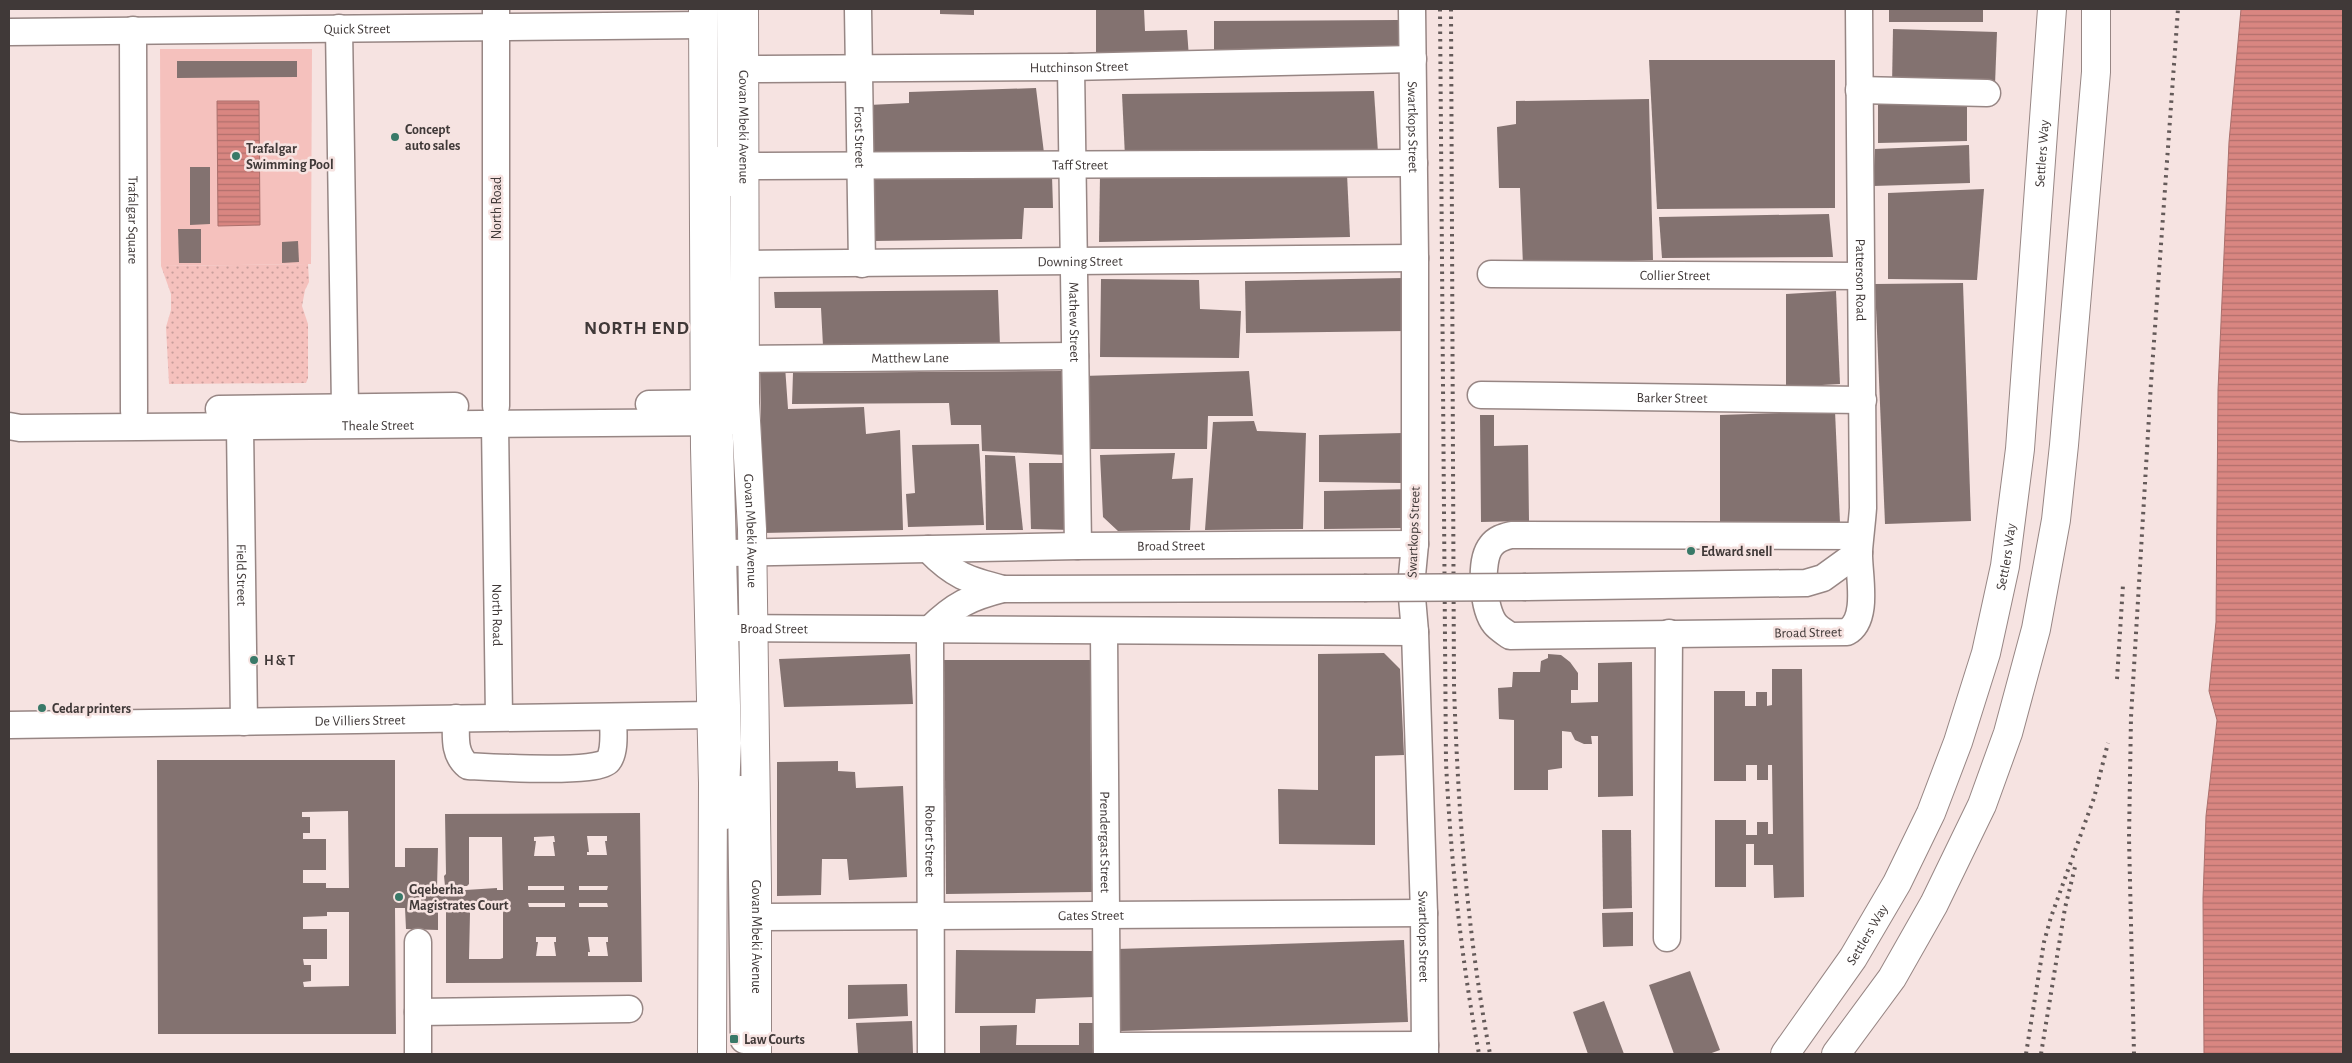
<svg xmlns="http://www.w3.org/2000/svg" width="2352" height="1063" viewBox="0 0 2352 1063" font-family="'Alegreya Sans',sans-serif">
  <defs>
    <pattern id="park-dots" width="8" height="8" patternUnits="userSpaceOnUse" patternTransform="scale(1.25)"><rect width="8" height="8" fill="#f5c1bd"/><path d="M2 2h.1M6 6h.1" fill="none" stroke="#c89e9b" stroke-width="1.8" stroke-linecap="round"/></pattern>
    <pattern id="water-rules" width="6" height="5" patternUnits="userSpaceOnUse" patternTransform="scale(1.25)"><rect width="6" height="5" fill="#d98681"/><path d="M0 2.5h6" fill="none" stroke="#b16f6b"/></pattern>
  </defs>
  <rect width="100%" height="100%" fill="#f6e3e1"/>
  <polygon fill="url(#park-dots)" points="308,264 309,282 305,290 302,306 308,324 308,378 306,383 169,384 166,327 171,310 171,294 161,266"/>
  <polygon fill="#f5c1bd" points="160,49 312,49 311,264 161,266"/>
  <g fill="url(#water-rules)" stroke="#ab6f6b">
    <polygon points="2241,9 2343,9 2343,1054 2204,1054 2203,898 2206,816 2217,720 2209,691 2216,622 2218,390 2229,142"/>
    <polygon points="217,101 259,101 260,225 218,226"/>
  </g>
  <g fill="#837270" fill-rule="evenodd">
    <polygon points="940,9 974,9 974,15 940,14"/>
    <polygon points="1096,9 1144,9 1145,31 1187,30 1189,58 1096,56"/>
    <rect x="1889" y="9" width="94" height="13"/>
    <polygon points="1398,20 1399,53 1214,55 1214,21"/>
    <polygon points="1893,29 1997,32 1995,85 1892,86"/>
    <polygon points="1649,60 1835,60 1835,208 1657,209"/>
    <polygon points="177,61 297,61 297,77 177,78"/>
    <polygon points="1036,88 1044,153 872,157 869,105 909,103 909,92"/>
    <polygon points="1374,91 1378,153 1125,157 1122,94"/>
    <polygon points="1878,97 1967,97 1967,141 1878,143"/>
    <polygon points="1649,99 1653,260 1523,266 1520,188 1499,188 1497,127 1516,124 1516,101"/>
    <polygon points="1969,145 1970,183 1873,186 1875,149"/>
    <polygon points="190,167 210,167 210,224 190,225"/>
    <polygon points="1347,174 1350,237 1099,242 1100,176"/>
    <polygon points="871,176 1052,176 1053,208 1024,208 1022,239 873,241"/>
    <polygon points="1984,189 1977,280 1888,279 1888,193"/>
    <polygon points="1829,214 1833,257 1662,258 1659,217"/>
    <polygon points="178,229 201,229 201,263 179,263"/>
    <polygon points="298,241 299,262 282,263 282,242"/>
    <polygon points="1404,278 1407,331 1246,333 1245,281"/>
    <polygon points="1101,279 1199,280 1200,309 1241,311 1239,358 1100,357"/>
    <polygon points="1963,283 1971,521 1885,524 1875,284"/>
    <polygon points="998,290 1000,346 823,346 821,308 775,308 774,292"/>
    <polygon points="1836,291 1840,384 1786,387 1786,294"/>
    <polygon points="785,366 788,409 864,407 866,434 900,430 903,530 763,533 760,367"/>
    <polygon points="1065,371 1066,455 982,451 981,425 951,425 949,403 792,404 793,373"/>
    <polygon points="1249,371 1253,416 1208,416 1207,449 1085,449 1083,376"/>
    <polygon points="1835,411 1840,523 1720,523 1720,415"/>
    <polygon points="1480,415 1494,415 1494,446 1528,445 1529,521 1481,522"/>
    <polygon points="1254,421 1257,431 1306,433 1303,529 1205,530 1213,422"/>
    <polygon points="1403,433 1402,483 1319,482 1319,435"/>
    <polygon points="979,444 984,525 908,527 906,494 915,493 912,445"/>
    <polygon points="1175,453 1172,479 1193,478 1190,530 1118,531 1103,517 1100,455"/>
    <polygon points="985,455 1015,456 1023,530 986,530"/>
    <polygon points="1029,463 1070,463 1071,530 1031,529"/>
    <polygon points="1412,489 1411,528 1324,529 1324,491"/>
    <polygon points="1384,653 1400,669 1404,755 1375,756 1375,845 1279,844 1278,789 1318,790 1318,654"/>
    <polygon points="910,654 913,704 784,707 779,659"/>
    <polygon points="1548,654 1561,655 1570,662 1578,673 1578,690 1571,690 1571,703 1598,702 1598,663 1632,662 1633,796 1598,797 1598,736 1591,736 1592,744 1584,744 1575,740 1571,732 1562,731 1562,768 1548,770 1548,790 1514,790 1514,720 1499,719 1498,688 1512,687 1513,672 1540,672 1541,661 1548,658"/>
    <polygon points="944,660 1090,660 1092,892 946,894"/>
    <polygon points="1772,669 1802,669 1804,897 1774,898 1773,865 1754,865 1754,844 1746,844 1746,887 1715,887 1715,820 1746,820 1746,835 1757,835 1757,822 1768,822 1768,834 1773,834 1772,765 1768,765 1768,780 1757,780 1757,765 1746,765 1746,781 1714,781 1714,691 1745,691 1745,706 1756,706 1756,692 1767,692 1767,706 1772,705"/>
    <path d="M157 760H395V867H405V848H438L437 888 450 889V891L497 888V890H503L502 837H469V884L467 886H445L444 876 446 874 445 814 640 813 642 982 446 983V910H467L470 913 469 959H500L503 958V905L497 904V907H474L475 905 438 908V930L406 929 405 908H395L396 1034H158ZM348 811 349 888H326V883H303V870H326V839H303V833H310V817H302V812ZM554 836 555 842H553L555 856H534L536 841H534V837ZM587 836H607V841H605L607 855H587V852H589ZM528 886H564V890H528ZM579 886H608L607 890H579ZM528 903H565V907H529ZM579 903H607L608 907H579ZM327 912H349V986L304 987 303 982 311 981V965H304L303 959H327V929H303V917L327 916ZM536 937H556V942H554L556 956H536L538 942H536ZM588 937H608V942H606L608 956H588V952H590Z"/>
    <polygon points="838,761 838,771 855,772 856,788 903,786 907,877 849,880 847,859 822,859 821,895 777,896 777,762"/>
    <polygon points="1602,830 1631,830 1632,908 1603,909"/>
    <polygon points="1633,912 1633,946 1603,947 1602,913"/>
    <polygon points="1404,940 1408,1022 1121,1031 1117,949"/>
    <polygon points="956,950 1093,951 1094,997 1036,999 1035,1013 955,1013"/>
    <polygon points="1690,971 1720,1050 1709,1054 1674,1054 1649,985"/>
    <polygon points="907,984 908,1016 848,1019 848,985"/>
    <polygon points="1604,1001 1624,1054 1588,1054 1573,1012"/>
    <polygon points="912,1021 913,1054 858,1053 856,1023"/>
    <polygon points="1079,1023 1100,1023 1101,1054 980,1054 980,1026 1017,1025 1016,1045 1079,1045"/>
  </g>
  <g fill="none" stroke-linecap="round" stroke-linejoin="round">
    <g stroke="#978684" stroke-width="29">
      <g id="minor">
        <polyline points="730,9 731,183"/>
        <path id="s1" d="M858 9 862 264"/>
        <path id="s2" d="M1412 9 1415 258V544L1411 586 1415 632 1424 913 1425 1054"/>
        <path id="s3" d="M1859 9 1863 508C1862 523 1860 537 1859 551 1858 573 1870 619 1847 632L1510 636C1505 632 1499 629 1495 624 1483 609 1479 561 1491 546 1496 539 1503 537 1511 535L1860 536"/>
        <polyline points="496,10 496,406"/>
        <polyline points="339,28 345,406"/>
        <path id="s4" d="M133 30 134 411"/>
        <path id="s5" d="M9 32 703 25"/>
        <path id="s6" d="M1071 67 1078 546"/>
        <path id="s7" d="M744 69 1071 67 1413 59"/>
        <polyline points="1859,90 1987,93"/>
        <polyline points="717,160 719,403 728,743 725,816"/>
        <path id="s8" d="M745 166 1414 163"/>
        <path id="s9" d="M745 264 1415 258"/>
        <path id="s10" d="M1491 274 1860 276"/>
        <path id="s11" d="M745 359 1075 356"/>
        <path id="s12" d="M1481 395 1863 400"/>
        <polyline points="649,404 728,403"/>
        <polyline points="219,409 455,406"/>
        <path id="s13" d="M495 424 499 717"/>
        <path id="s14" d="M9 426 20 428 728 422"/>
        <path id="s15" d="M240 427 244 722"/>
        <path d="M928 549C954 576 968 580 1003 589"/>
        <path id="s16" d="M730 553 1078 546 1415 544"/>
        <polyline points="1526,587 1806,583 1823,578 1859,552"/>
        <path id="s17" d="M732 628 1415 632"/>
        <path d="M930 629C954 605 971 597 1003 589L1364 588"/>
        <path id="s18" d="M930 629 931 1054"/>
        <path id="s19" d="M1104 631 1107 1054"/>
        <path d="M456 718C456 736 453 754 468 766 489 767 598 774 608 761 616 751 613 729 613 717"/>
        <path id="s20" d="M9 725 712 715"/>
        <polyline points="741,789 744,1040"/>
        <path id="s21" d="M757 917 1424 913"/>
        <polyline points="1667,938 1669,633"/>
        <polyline points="418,942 418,1054"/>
        <polyline points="418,1012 629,1009"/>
        <polyline points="1107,1046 1425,1045"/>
      </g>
    </g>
    <g stroke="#978684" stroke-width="30">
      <g id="major">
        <polyline points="703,9 705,448 713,783 712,1054"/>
        <path id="s22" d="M744 9 745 403 752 529 757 886V1054"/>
      </g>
    </g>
    <g stroke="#978684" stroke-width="30">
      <g id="highway">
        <path id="s23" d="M1785 1054 1853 958 1897 883 1931 813 1958 742 1986 653 2005 566 2020 449 2052 9"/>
        <polyline points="1836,1054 1892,978 1934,904 1982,805 2008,733 2036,629 2056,520 2064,445 2096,72 2096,9"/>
      </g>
    </g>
    <use href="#minor" stroke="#fff" stroke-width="26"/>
    <use href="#major" stroke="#fff" stroke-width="28"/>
    <use href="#highway" stroke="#fff" stroke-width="28"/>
    <g stroke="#645a59" stroke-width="4" stroke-dasharray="2.5 5" stroke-linecap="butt">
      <path d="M1440 9 1446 763C1451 861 1461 958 1479 1054"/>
      <path d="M1451 9 1454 686C1458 810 1467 932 1490 1054"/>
      <polyline points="2117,679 2123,585"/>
      <polyline points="2026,1054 2044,942 2051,917 2094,798 2108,743"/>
      <polyline points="2041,1054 2065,908 2076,863"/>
      <polyline points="2134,1054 2129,838 2131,717 2151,383 2178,9"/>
    </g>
    <g stroke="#978684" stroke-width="29" stroke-linecap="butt">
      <polyline id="minor-bridge" points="1364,588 1526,587"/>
    </g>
    <use href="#minor-bridge" stroke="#fff" stroke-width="26"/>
  </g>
  <g fill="#397968" stroke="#f6e3e1" stroke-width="2">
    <circle cx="395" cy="137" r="5"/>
    <circle cx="236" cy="156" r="5"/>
    <circle cx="1691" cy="551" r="5"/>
    <circle cx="254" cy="660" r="5"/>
    <circle cx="42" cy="708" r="5"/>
    <circle cx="399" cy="897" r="5"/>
    <rect x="729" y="1034" width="10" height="10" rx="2.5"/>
  </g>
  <g text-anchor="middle" stroke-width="5" stroke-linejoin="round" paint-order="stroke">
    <g font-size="14" fill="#403938" stroke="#f6e3e1">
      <text dy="5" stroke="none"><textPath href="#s5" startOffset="348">Quick Street</textPath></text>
      <text dy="5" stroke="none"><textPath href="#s7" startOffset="335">Hutchinson Street</textPath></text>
      <text dy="5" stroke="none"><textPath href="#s22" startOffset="118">Govan Mbeki Avenue</textPath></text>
      <text dy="5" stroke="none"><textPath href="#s2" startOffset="118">Swartkops Street</textPath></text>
      <text dy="5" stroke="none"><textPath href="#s1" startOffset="128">Frost Street</textPath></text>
      <text dy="5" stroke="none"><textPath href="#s23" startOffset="955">Settlers Way</textPath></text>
      <text dy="5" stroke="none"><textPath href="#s8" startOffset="335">Taff Street</textPath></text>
      <text transform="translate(496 208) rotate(-90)" y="5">North Road</text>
      <text dy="5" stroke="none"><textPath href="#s4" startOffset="190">Trafalgar Square</textPath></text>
      <text dy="5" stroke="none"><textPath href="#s9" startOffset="335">Downing Street</textPath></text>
      <text dy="5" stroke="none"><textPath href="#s10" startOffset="184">Collier Street</textPath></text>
      <text dy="5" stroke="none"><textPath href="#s3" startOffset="271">Patterson Road</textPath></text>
      <text dy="5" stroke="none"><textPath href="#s6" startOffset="255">Mathew Street</textPath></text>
      <text dy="5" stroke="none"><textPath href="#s11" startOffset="165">Matthew Lane</textPath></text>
      <text dy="5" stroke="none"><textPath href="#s12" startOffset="191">Barker Street</textPath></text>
      <text dy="5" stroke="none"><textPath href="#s14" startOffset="369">Theale Street</textPath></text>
      <text dy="5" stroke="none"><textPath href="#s22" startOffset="522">Govan Mbeki Avenue</textPath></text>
      <text transform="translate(1413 532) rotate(-88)" y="5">Swartkops Street</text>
      <text dy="5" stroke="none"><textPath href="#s16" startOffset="441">Broad Street</textPath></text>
      <text dy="5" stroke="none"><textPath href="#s23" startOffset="550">Settlers Way</textPath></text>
      <text dy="5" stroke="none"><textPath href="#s15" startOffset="148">Field Street</textPath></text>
      <text dy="5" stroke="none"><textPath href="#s13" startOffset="191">North Road</textPath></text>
      <text dy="5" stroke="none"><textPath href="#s17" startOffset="42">Broad Street</textPath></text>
      <text transform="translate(1808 632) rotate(-1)" y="5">Broad Street</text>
      <text dy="5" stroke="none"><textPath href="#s20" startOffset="351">De Villiers Street</textPath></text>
      <text dy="5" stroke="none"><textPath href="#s18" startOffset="212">Robert Street</textPath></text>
      <text dy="5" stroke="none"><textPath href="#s19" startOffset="211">Prendergast Street</textPath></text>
      <text dy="5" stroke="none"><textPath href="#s21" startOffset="334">Gates Street</textPath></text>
      <text dy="5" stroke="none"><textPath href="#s23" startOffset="145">Settlers Way</textPath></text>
      <text dy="5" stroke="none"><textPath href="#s22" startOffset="928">Govan Mbeki Avenue</textPath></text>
      <text dy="5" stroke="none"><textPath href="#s2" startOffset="928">Swartkops Street</textPath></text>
    </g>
    <g font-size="14" font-weight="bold" fill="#403938" stroke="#f6e3e1" text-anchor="start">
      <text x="405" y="134">Concept<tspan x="405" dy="16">auto sales</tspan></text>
      <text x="246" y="153">Trafalgar<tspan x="246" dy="16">Swimming Pool</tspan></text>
      <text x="1701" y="556">Edward snell</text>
      <text x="264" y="665">H &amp; T</text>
      <text x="52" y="713">Cedar printers</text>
      <text x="409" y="894">Gqeberha<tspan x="409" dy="16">Magistrates Court</tspan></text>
      <text x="744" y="1044">Law Courts</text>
    </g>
    <g font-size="19" font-weight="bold" letter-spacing="1" fill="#403938" stroke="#f6e3e1">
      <text x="637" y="334">NORTH END</text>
    </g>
  </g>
  <rect width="2352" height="1063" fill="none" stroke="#403938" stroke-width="20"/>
</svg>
